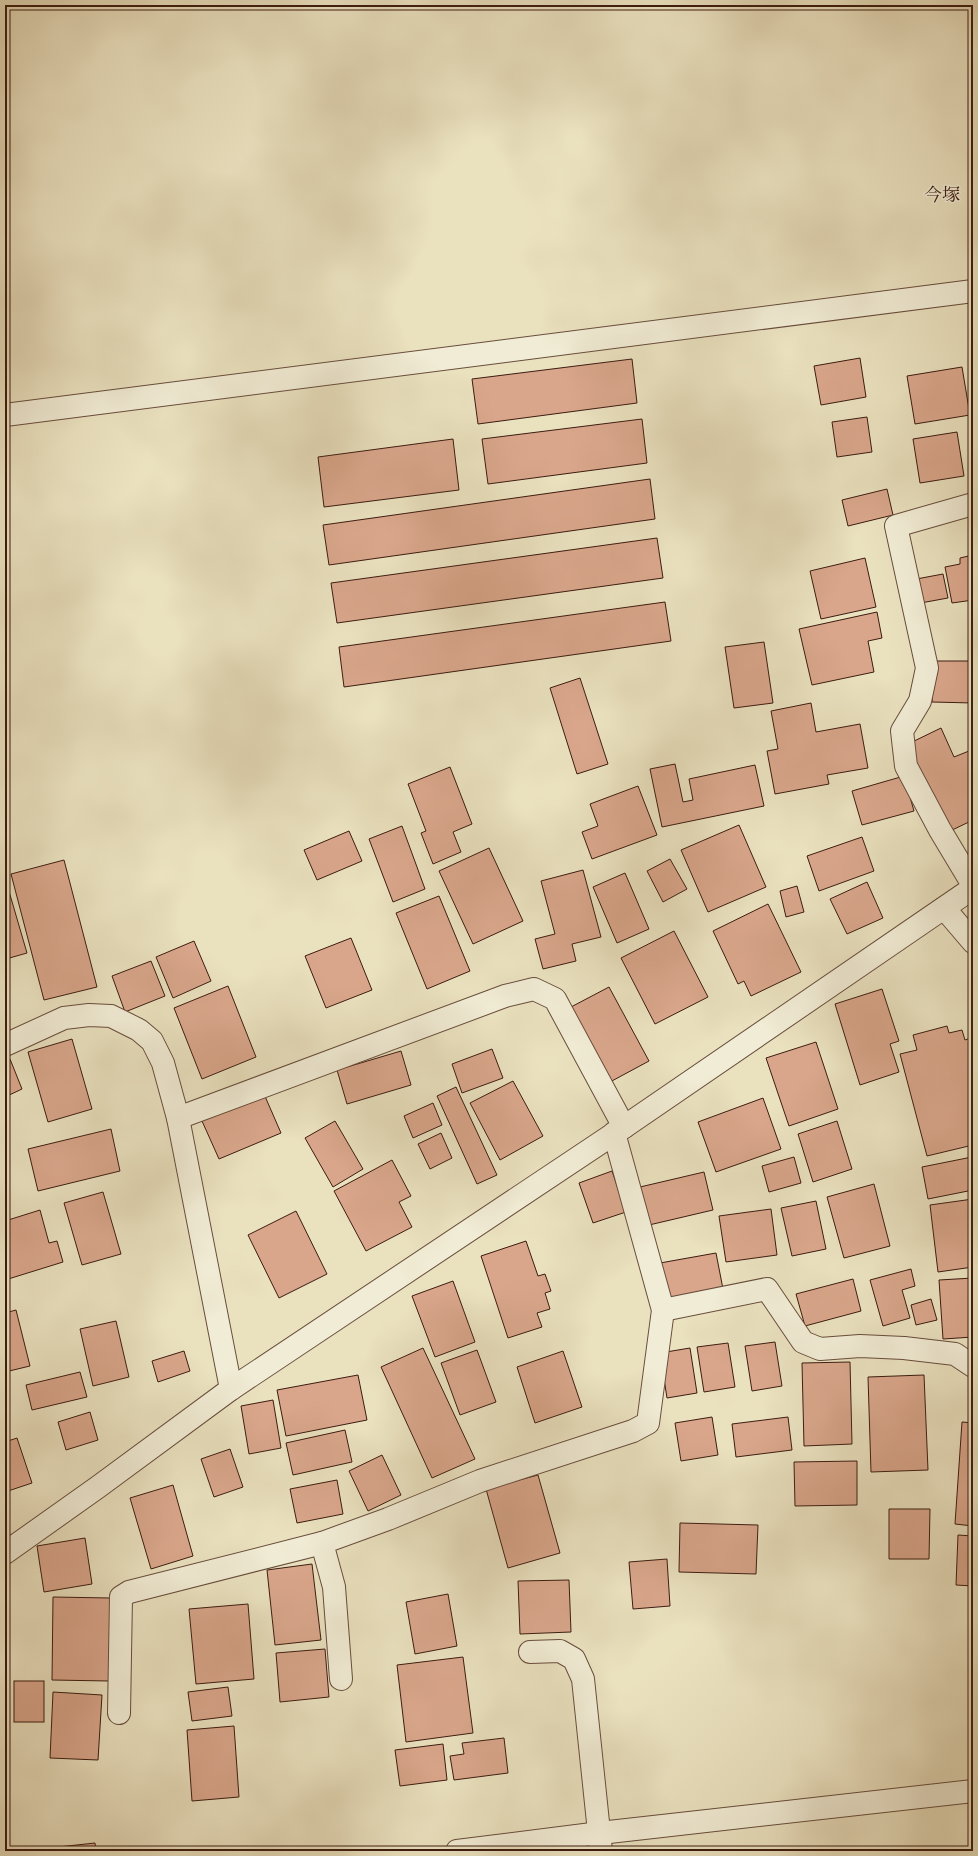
<svg xmlns="http://www.w3.org/2000/svg" width="978" height="1856" viewBox="0 0 978 1856" font-family="'EB Garamond','Noto Serif JP',serif">
  <rect width="100%" height="100%" fill="#eae1bf"/>
  <filter id="stains"><feTurbulence type="fractalNoise" baseFrequency=".005" numOctaves="4"/><feColorMatrix values="0 0 0 0 .2 0 0 0 0 .09 0 0 0 0 .02 0 0 0 .5 -.17"/></filter>
  <radialGradient id="worn" r=".72"><stop offset=".6" stop-color="#630" stop-opacity="0"/><stop offset="1" stop-color="#630" stop-opacity=".3"/></radialGradient>
  <g fill="#d9a68b" stroke="#3c1c10">
    <polygon points="860,358 866,397 821,405 814,366"/>
    <polygon points="632,359 637,403 478,424 472,379"/>
    <polygon points="962,367 970,415 915,424 907,376"/>
    <polygon points="867,417 872,452 837,457 832,422"/>
    <polygon points="642,419 647,463 488,484 482,439"/>
    <polygon points="957,432 964,476 920,483 913,439"/>
    <polygon points="453,439 459,490 324,507 318,457"/>
    <polygon points="650,479 655,519 329,565 323,525"/>
    <polygon points="887,489 893,515 848,526 842,500"/>
    <polygon points="657,538 663,578 337,623 331,583"/>
    <polygon points="973,555 973,600 952,603 945,567 960,564 960,558"/>
    <polygon points="865,558 876,607 821,619 810,571"/>
    <polygon points="943,574 948,598 915,604 911,580"/>
    <polygon points="665,602 671,641 344,687 339,647"/>
    <polygon points="877,612 882,638 868,641 874,672 812,685 799,629"/>
    <polygon points="764,642 773,703 734,708 725,647"/>
    <polygon points="933,661 973,661 973,703 932,702"/>
    <polygon points="580,678 608,764 577,774 550,688"/>
    <polygon points="811,703 816,732 860,724 868,768 827,775 829,784 775,794 767,751 778,749 771,711"/>
    <polygon points="941,728 954,757 969,751 973,759 973,820 946,833 906,745"/>
    <polygon points="675,764 683,802 693,800 689,779 755,765 764,806 662,827 650,769"/>
    <polygon points="450,767 472,824 453,832 461,852 433,864 421,833 426,831 408,784"/>
    <polygon points="904,776 914,811 862,825 852,791"/>
    <polygon points="638,786 657,835 592,859 582,832 598,826 590,804"/>
    <polygon points="739,825 766,887 708,912 681,850"/>
    <polygon points="402,826 425,889 393,902 369,839"/>
    <polygon points="349,831 362,861 317,880 304,850"/>
    <polygon points="862,837 874,871 819,891 807,856"/>
    <polygon points="489,848 523,921 473,944 439,871"/>
    <polygon points="670,859 687,889 663,902 647,871"/>
    <polygon points="64,860 97,987 44,1000 11,874"/>
    <polygon points="583,870 601,937 572,944 576,961 543,969 535,939 555,934 541,881"/>
    <polygon points="625,873 649,929 617,943 593,887"/>
    <polygon points="6,881 27,953 6,959 5,956"/>
    <polygon points="867,882 883,918 847,934 830,899"/>
    <polygon points="797,886 804,912 786,917 780,891"/>
    <polygon points="439,896 470,971 427,989 396,913"/>
    <polygon points="768,904 801,972 751,996 744,981 738,984 713,931"/>
    <polygon points="674,931 708,997 655,1024 621,958"/>
    <polygon points="351,938 372,990 326,1008 305,956"/>
    <polygon points="194,941 211,981 173,998 156,957"/>
    <polygon points="151,961 165,996 125,1012 112,976"/>
    <polygon points="228,986 256,1057 202,1079 174,1008"/>
    <polygon points="609,987 649,1061 610,1082 571,1007"/>
    <polygon points="882,989 899,1041 890,1044 899,1072 860,1085 835,1004"/>
    <polygon points="947,1026 949,1033 962,1030 965,1040 973,1037 973,1106 970,1107 973,1120 973,1145 927,1156 900,1054 917,1050 913,1035"/>
    <polygon points="72,1039 92,1109 48,1122 28,1052"/>
    <polygon points="816,1042 838,1109 789,1126 766,1058"/>
    <polygon points="492,1049 503,1078 462,1093 452,1064"/>
    <polygon points="401,1051 411,1085 347,1104 337,1070"/>
    <polygon points="10,1059 22,1089 5,1097 5,1061"/>
    <polygon points="513,1081 543,1136 500,1160 470,1103"/>
    <polygon points="456,1087 497,1175 477,1184 437,1096"/>
    <polygon points="264,1094 281,1133 219,1159 202,1121"/>
    <polygon points="763,1098 781,1149 716,1172 698,1122"/>
    <polygon points="433,1103 442,1125 413,1138 404,1116"/>
    <polygon points="335,1121 363,1169 333,1187 305,1138"/>
    <polygon points="837,1121 852,1169 813,1182 798,1134"/>
    <polygon points="111,1129 120,1171 38,1191 28,1149"/>
    <polygon points="441,1133 452,1158 430,1169 418,1144"/>
    <polygon points="794,1157 801,1183 769,1192 762,1166"/>
    <polygon points="972,1157 973,1190 928,1199 922,1167"/>
    <polygon points="392,1160 411,1196 399,1202 412,1227 366,1251 334,1191"/>
    <polygon points="612,1171 626,1212 593,1223 579,1183"/>
    <polygon points="704,1172 713,1210 649,1225 640,1187"/>
    <polygon points="874,1184 890,1246 844,1258 827,1197"/>
    <polygon points="103,1192 121,1254 82,1265 64,1203"/>
    <polygon points="973,1199 973,1267 938,1272 930,1205"/>
    <polygon points="816,1201 826,1249 792,1256 781,1208"/>
    <polygon points="771,1209 777,1255 726,1262 719,1216"/>
    <polygon points="40,1210 49,1243 57,1241 63,1262 5,1280 5,1221"/>
    <polygon points="296,1211 327,1274 279,1298 248,1235"/>
    <polygon points="526,1241 538,1276 545,1274 551,1291 545,1293 550,1309 537,1313 542,1327 508,1338 481,1256"/>
    <polygon points="716,1253 723,1289 666,1299 660,1263"/>
    <polygon points="911,1269 915,1286 902,1290 910,1318 883,1326 870,1280"/>
    <polygon points="973,1278 973,1337 943,1339 939,1280"/>
    <polygon points="853,1279 861,1311 805,1326 796,1294"/>
    <polygon points="453,1281 475,1342 435,1357 412,1296"/>
    <polygon points="931,1299 937,1320 916,1325 911,1305"/>
    <polygon points="16,1310 30,1366 5,1372 5,1313"/>
    <polygon points="116,1321 129,1377 93,1386 80,1329"/>
    <polygon points="775,1342 782,1386 752,1391 745,1346"/>
    <polygon points="728,1343 735,1387 704,1392 697,1347"/>
    <polygon points="423,1348 475,1459 432,1478 381,1367"/>
    <polygon points="690,1348 697,1393 667,1398 660,1353"/>
    <polygon points="477,1350 496,1402 460,1415 441,1363"/>
    <polygon points="184,1351 190,1371 158,1382 152,1361"/>
    <polygon points="563,1351 582,1407 535,1423 517,1367"/>
    <polygon points="850,1362 852,1444 804,1446 802,1363"/>
    <polygon points="80,1372 87,1397 32,1410 26,1385"/>
    <polygon points="358,1375 367,1420 286,1436 277,1390"/>
    <polygon points="924,1375 928,1470 871,1472 868,1377"/>
    <polygon points="273,1400 281,1448 249,1454 241,1406"/>
    <polygon points="90,1412 98,1440 66,1450 58,1422"/>
    <polygon points="712,1417 718,1455 681,1461 675,1423"/>
    <polygon points="788,1417 792,1450 736,1457 732,1424"/>
    <polygon points="962,1422 973,1423 973,1526 955,1524"/>
    <polygon points="345,1430 352,1462 293,1475 286,1443"/>
    <polygon points="17,1438 32,1483 5,1492 5,1442"/>
    <polygon points="230,1449 243,1487 214,1497 201,1459"/>
    <polygon points="382,1455 401,1495 368,1511 349,1471"/>
    <polygon points="857,1461 857,1505 795,1506 794,1462"/>
    <polygon points="538,1475 560,1553 508,1568 486,1489"/>
    <polygon points="337,1480 343,1514 297,1523 290,1489"/>
    <polygon points="173,1485 193,1556 151,1569 130,1498"/>
    <polygon points="889,1509 930,1509 929,1559 889,1559"/>
    <polygon points="680,1523 758,1525 756,1574 679,1572"/>
    <polygon points="958,1535 973,1536 973,1586 956,1585"/>
    <polygon points="85,1538 92,1584 44,1592 37,1546"/>
    <polygon points="667,1559 670,1606 633,1609 629,1562"/>
    <polygon points="312,1564 321,1640 275,1645 267,1570"/>
    <polygon points="569,1580 571,1632 520,1634 518,1581"/>
    <polygon points="448,1594 457,1646 415,1654 406,1602"/>
    <polygon points="53,1597 110,1598 109,1681 52,1680"/>
    <polygon points="248,1604 254,1679 196,1684 189,1609"/>
    <polygon points="325,1649 329,1697 280,1702 276,1653"/>
    <polygon points="463,1657 473,1733 406,1742 397,1665"/>
    <rect x="14" y="1681" width="30" height="41"/>
    <polygon points="228,1687 232,1716 192,1721 188,1692"/>
    <polygon points="53,1692 102,1695 98,1760 50,1758"/>
    <polygon points="234,1726 239,1797 192,1801 187,1730"/>
    <polygon points="504,1738 508,1773 454,1780 450,1756 464,1754 462,1743"/>
    <polygon points="443,1744 447,1780 400,1786 395,1750"/>
    <polygon points="95,1843 96,1851 21,1851"/>
  </g>
  <g fill="none" stroke-linecap="round" stroke-linejoin="round">
    <g stroke="#684d3c" stroke-width="24">
      <g id="minor">
        <polyline points="5,415 973,291"/>
        <polyline points="973,504 896,526 927,668 920,701 902,731 906,766 940,830 973,885"/>
        <polyline points="944,908 973,942"/>
        <polyline points="5,1045 64,1018 89,1015 111,1016 139,1030 152,1041 163,1063 178,1118 231,1389"/>
        <polyline points="178,1118 505,996 534,989 555,999 624,1127"/>
        <polyline points="663,1310 767,1289 803,1342 820,1349 860,1346 904,1348 955,1354 973,1366"/>
        <polyline points="322,1543 334,1587 341,1679"/>
        <polyline points="5,1553 98,1487 231,1389 624,1127 973,888"/>
        <polyline points="530,1652 560,1651 574,1659 583,1679 601,1851"/>
        <polyline points="119,1713 121,1597 129,1592 322,1543 388,1519 480,1481 633,1431 648,1423 663,1310 614,1133"/>
        <polyline points="457,1851 600,1833 973,1791"/>
      </g>
    </g>
    <use href="#minor" stroke="#f1ecd5" stroke-width="22"/>
  </g>
  <g text-anchor="middle" stroke-width="3" stroke-linejoin="round" paint-order="stroke">
    <g font-size="18" fill="#3c1c10" stroke="#f1ecd5">
      <text x="942" y="201">今塚</text>
    </g>
  </g>
  <rect width="978" height="1856" fill="none" stroke="#eae1bf" stroke-width="20"/>
  <rect x="6" y="6" width="966" height="1844" fill="none" stroke="#3c1c10" stroke-width="2"/>
  <rect x="10" y="10" width="958" height="1836" fill="none" stroke="#3c1c10"/>
  <rect width="100%" height="100%" filter="url(#stains)"/>
  <rect width="100%" height="100%" fill="url(#worn)"/>
</svg>
